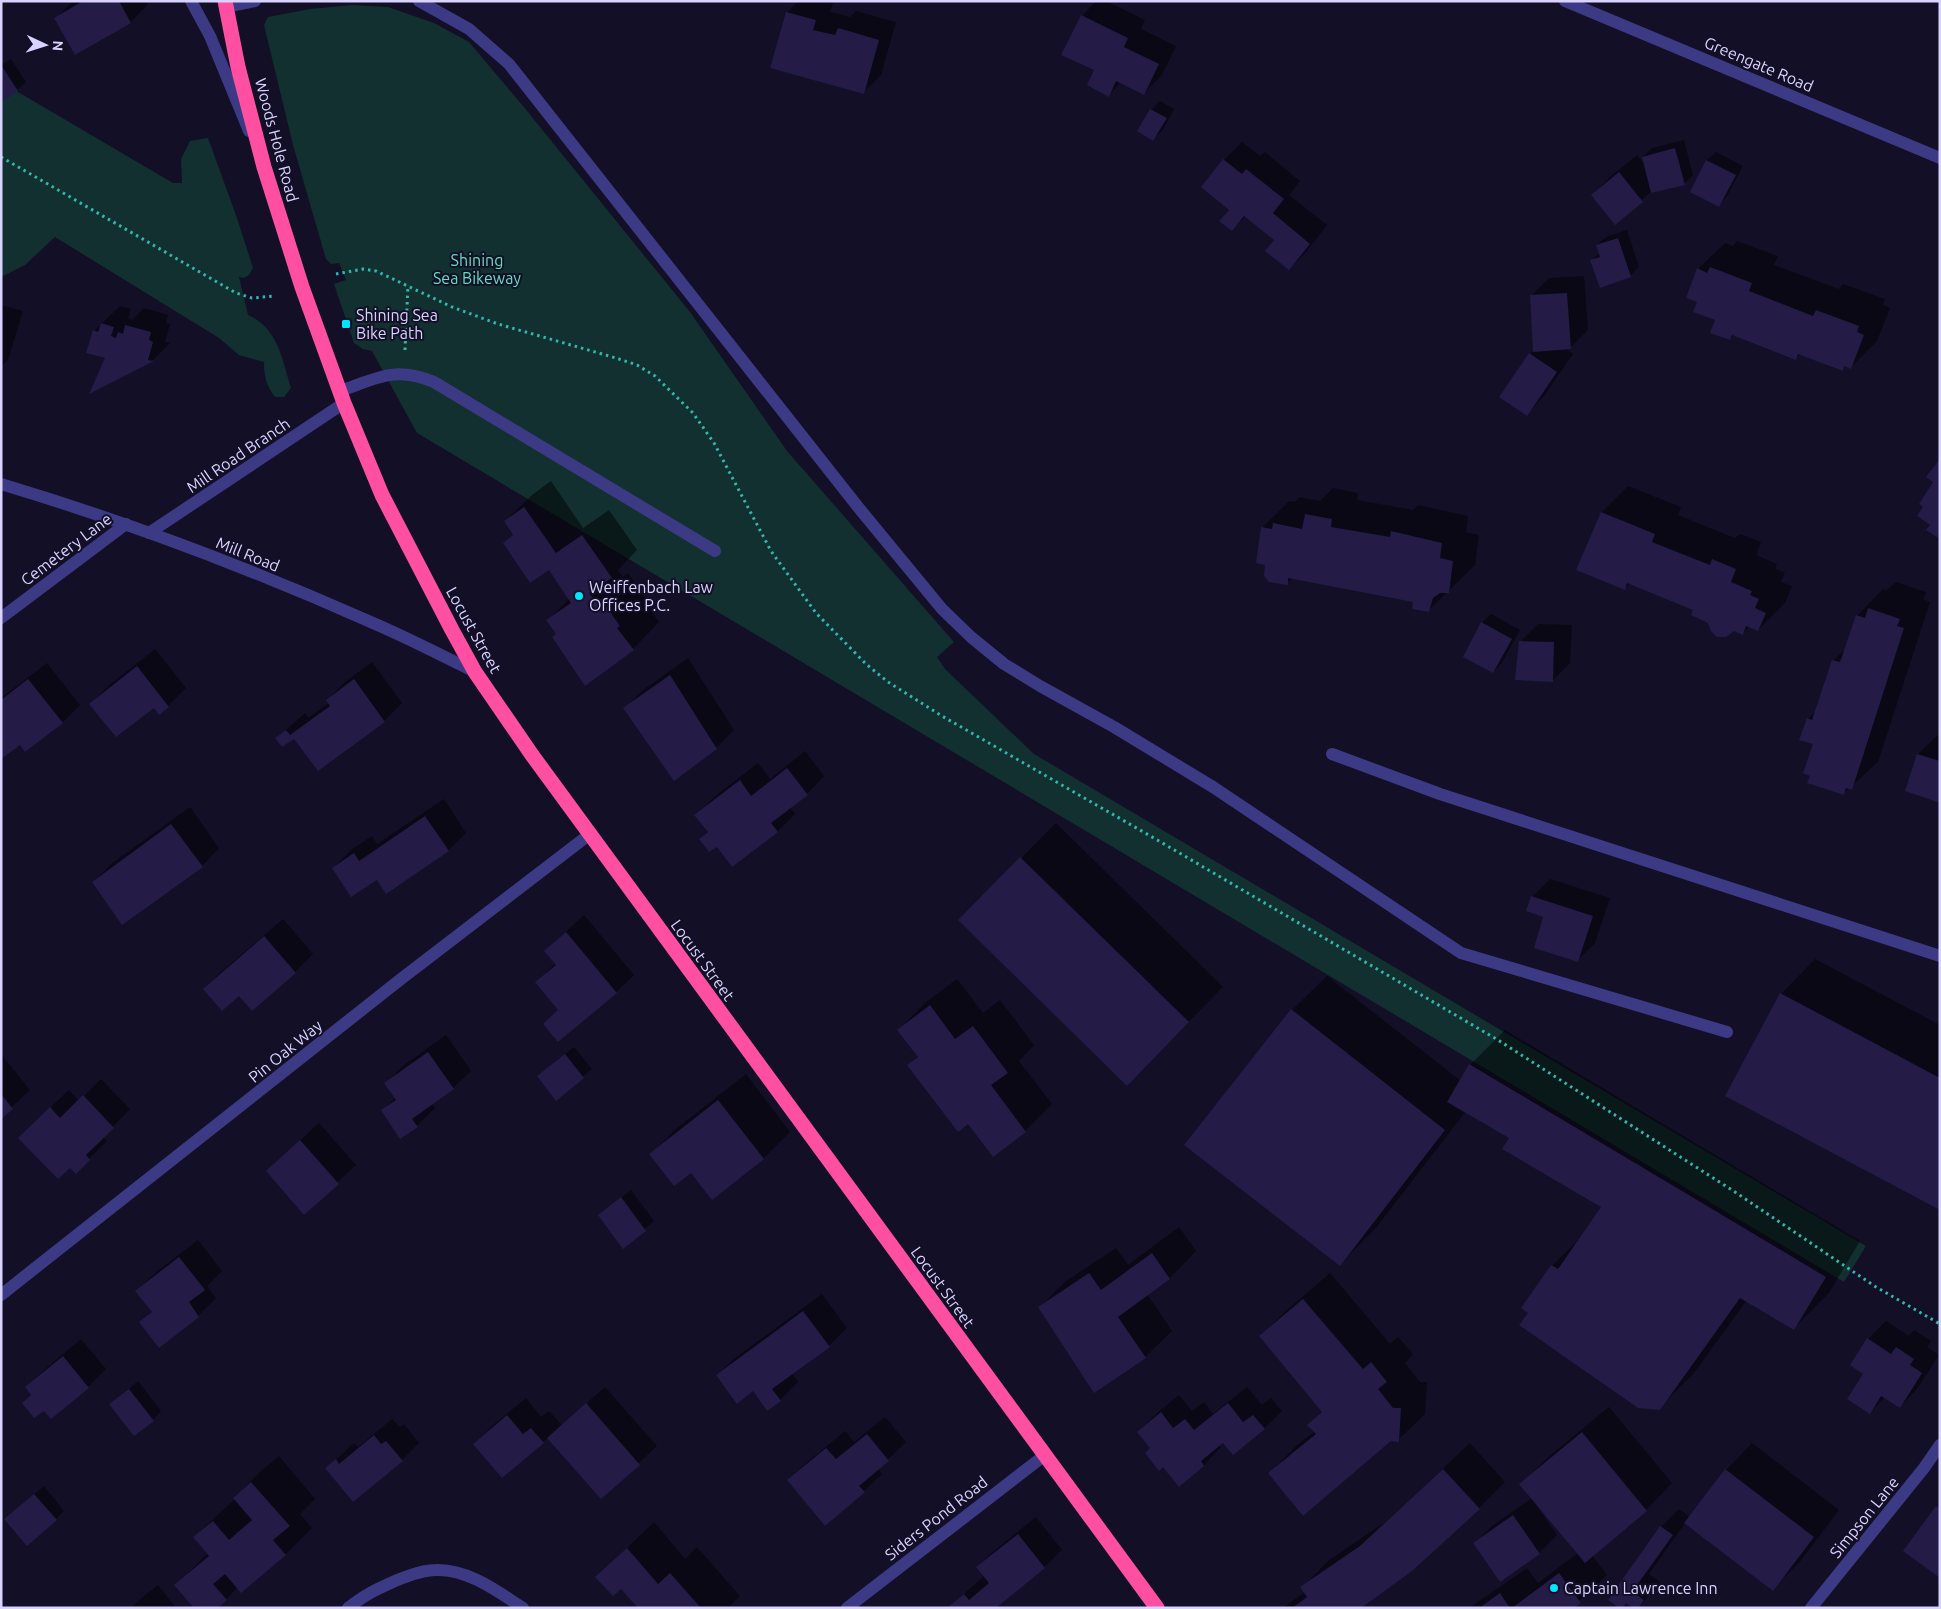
<svg xmlns="http://www.w3.org/2000/svg" width="1941" height="1609" viewBox="0 0 1941 1609" font-family="Ubuntu,sans-serif">
  <rect width="100%" height="100%" fill="#130f26"/>
  <g fill="#12302f">
    <polygon points="352,5 388,7 434,23 469,42 523,106 690,312 787,451 954,642 937,657 945,669 1034,754 1866,1246 1844,1282 417,433 372,351 363,349 354,343 334,284 346,280 339,263 331,264 326,259 293,145 264,25 268,17 310,9"/>
    <path d="M1 82 173 183H182L181 159 190 141 208 138 237 218 253 268 249 275 244 278 239 277 248 315C278 328 282 359 291 388L284 397H275C266 385 264 376 264 362L239 355 219 338 55 237 25 265 1 277Z"/>
  </g>
  <g fill="#0007">
    <polygon points="73,1 147,1 148,4 131,22 76,53 56,18"/>
    <polygon points="798,1 827,1 833,3 830,12 850,17 856,11 896,22 881,75 863,93 787,13"/>
    <polygon points="1096,1 1106,1 1145,20 1141,29 1176,46 1162,75 1144,93 1121,82 1108,96 1096,70 1082,16"/>
    <polygon points="11,59 26,82 17,90 1,101 1,65"/>
    <polygon points="1160,101 1174,109 1162,131 1153,139 1151,110"/>
    <polygon points="1684,140 1693,175 1684,184 1651,192 1615,223 1593,195 1610,177 1637,155 1645,165 1643,157 1652,148"/>
    <polygon points="1242,142 1260,156 1265,152 1300,181 1289,195 1327,225 1307,251 1289,269 1275,240 1246,216 1232,230 1230,209 1202,187 1224,160"/>
    <polygon points="1716,152 1743,166 1727,196 1719,205 1691,191 1707,160"/>
    <polygon points="1627,230 1639,267 1630,276 1592,260 1600,253 1597,245 1606,237"/>
    <polygon points="1737,241 1778,256 1774,265 1839,289 1843,284 1885,299 1883,305 1890,308 1877,341 1851,367 1846,365 1842,369 1800,354 1795,359 1734,335 1730,339 1716,319 1698,301 1698,269 1725,243 1733,246"/>
    <polygon points="1584,276 1588,330 1570,348 1565,348 1573,354 1544,396 1526,414 1530,354 1534,350 1531,296 1549,278"/>
    <polygon points="1,305 23,311 8,360 1,367"/>
    <polygon points="120,306 131,309 128,318 132,320 144,308 168,315 166,323 170,324 165,342 170,343 153,360 91,391 107,357 94,331"/>
    <polygon points="551,481 583,528 609,510 637,550 618,570 623,577 628,573 645,598 643,600 659,622 633,649 586,684 548,620 570,598 549,568 504,543 514,534 505,521 532,495"/>
    <polygon points="1628,486 1681,507 1678,515 1735,538 1740,534 1761,542 1756,555 1777,564 1775,569 1785,572 1781,582 1792,586 1785,603 1758,630 1750,626 1743,634 1709,622 1695,609 1630,583 1624,589 1602,512"/>
    <polygon points="1333,488 1358,493 1357,500 1413,510 1418,505 1468,516 1466,532 1479,535 1475,565 1429,610 1414,601 1293,578 1287,583 1266,564 1262,528 1289,501 1295,502 1300,497 1320,501"/>
    <polygon points="1896,582 1926,592 1923,599 1930,602 1878,762 1844,793 1811,775 1815,744 1808,719 1817,710 1833,661 1847,647 1857,616 1883,589 1887,590"/>
    <polygon points="1491,614 1520,630 1502,663 1493,672 1482,623"/>
    <polygon points="1538,624 1572,625 1570,663 1552,681 1520,642"/>
    <polygon points="155,649 186,688 168,706 91,704 108,686"/>
    <polygon points="688,658 734,730 716,748 625,708 643,690"/>
    <polygon points="372,662 402,703 384,721 318,769 294,737 277,738 305,713 308,718 329,703 327,700 345,682"/>
    <polygon points="47,663 80,705 62,723 20,743 1,757 1,698"/>
    <polygon points="1940,733 1940,802 1906,790 1918,754"/>
    <polygon points="805,751 824,776 807,794 790,807 795,814 778,831 733,865 717,845 701,839 708,831 696,815 714,797 758,763 770,779"/>
    <polygon points="444,799 466,833 449,850 377,878 333,868 351,850 372,836 377,844"/>
    <polygon points="190,807 219,848 202,866 94,882 111,864"/>
    <polygon points="1056,823 1223,987 1161,1050 960,920"/>
    <polygon points="1550,879 1610,898 1595,943 1578,960 1532,897"/>
    <polygon points="584,915 634,975 616,992 536,982 556,963 545,951"/>
    <polygon points="283,919 313,954 295,972 252,1009 240,994 204,989 222,971"/>
    <polygon points="1815,959 1940,1025 1940,1208 1781,994"/>
    <polygon points="1327,976 1461,1081 1470,1065 1505,1030 1860,1241 1829,1293 1794,1328 1747,1300 1694,1373 1659,1408 1523,1308 1552,1266 1583,1235 1603,1207 1511,1137 1466,1111 1375,1229 1340,1264 1292,1010"/>
    <polygon points="957,979 983,1013 1000,1000 1034,1045 1019,1061 1052,1104 1025,1131 993,1155 968,1122 909,1065 918,1056 899,1030 925,1003"/>
    <polygon points="446,1035 471,1071 453,1088 432,1104 435,1108 417,1126 382,1111 396,1097 386,1083 404,1065"/>
    <polygon points="574,1047 592,1069 556,1099 538,1076"/>
    <polygon points="1,1054 30,1090 1,1117"/>
    <polygon points="746,1074 790,1132 764,1158 712,1199 691,1172 651,1154 677,1128"/>
    <polygon points="101,1079 130,1109 103,1137 107,1141 76,1172 37,1120 69,1090 79,1101"/>
    <polygon points="319,1123 356,1165 304,1213 267,1171"/>
    <polygon points="631,1190 654,1221 623,1247 599,1215"/>
    <polygon points="1179,1227 1196,1251 1170,1278 1147,1294 1172,1331 1145,1357 1040,1307 1066,1281 1116,1248 1128,1265"/>
    <polygon points="198,1240 222,1271 207,1286 216,1298 198,1316 160,1346 141,1322 152,1311 137,1291 155,1273"/>
    <polygon points="1330,1273 1390,1344 1398,1337 1413,1354 1405,1363 1420,1382 1427,1382 1425,1414 1398,1440 1391,1440 1270,1473 1296,1446 1315,1431 1309,1425 1323,1411 1261,1336 1287,1310"/>
    <polygon points="822,1294 847,1328 829,1346 792,1374 798,1382 780,1400 717,1375 735,1358"/>
    <polygon points="1886,1321 1909,1336 1914,1330 1931,1341 1927,1347 1939,1355 1917,1389 1900,1407 1885,1397 1870,1413 1865,1373 1868,1339"/>
    <polygon points="81,1339 106,1369 88,1387 51,1417 26,1388 44,1370"/>
    <polygon points="138,1381 161,1411 153,1420 111,1404"/>
    <polygon points="605,1387 657,1446 602,1497 549,1437 543,1442 474,1444 492,1426 526,1398 541,1417 549,1411 562,1425"/>
    <polygon points="1247,1387 1262,1405 1271,1398 1282,1411 1264,1429 1223,1441 1219,1444 1221,1447 1204,1465 1179,1485 1138,1432 1156,1414 1179,1395 1192,1411 1204,1402 1213,1414"/>
    <polygon points="1609,1407 1672,1483 1646,1510 1592,1555 1607,1575 1572,1608 1469,1608 1527,1568 1538,1583 1578,1553 1538,1505 1537,1506 1557,1535 1539,1553 1475,1543 1492,1526 1532,1498 1521,1484 1547,1458"/>
    <polygon points="885,1417 906,1442 878,1469 882,1474 864,1491 788,1480 806,1463 845,1431 854,1442"/>
    <polygon points="392,1419 400,1427 404,1424 419,1443 402,1460 327,1468 354,1443 358,1447"/>
    <polygon points="1470,1443 1505,1482 1479,1508 1359,1608 1283,1608 1305,1592 1302,1588 1328,1561 1388,1520"/>
    <polygon points="1752,1443 1839,1510 1799,1563 1772,1589 1685,1523 1649,1574 1660,1582 1654,1591 1637,1608 1627,1602 1621,1608 1610,1600 1661,1527 1679,1509 1690,1517 1726,1470"/>
    <polygon points="279,1456 315,1499 300,1514 312,1528 286,1554 238,1587 226,1599 176,1585 208,1553 194,1537 235,1499 234,1498 261,1471"/>
    <polygon points="44,1486 64,1511 56,1519 14,1511"/>
    <polygon points="1036,1517 1062,1550 1044,1567 994,1608 948,1608 984,1576 977,1567 995,1550"/>
    <polygon points="654,1522 685,1559 697,1547 740,1596 728,1608 640,1608 621,1587 597,1577"/>
    <polygon points="158,1585 176,1608 131,1608 139,1600"/>
  </g>
  <g fill="#241b47">
    <polygon points="83,1 119,1 131,23 75,55 54,18"/>
    <polygon points="786,12 816,20 813,30 835,35 838,28 879,40 864,94 770,68"/>
    <polygon points="1081,15 1128,38 1124,47 1159,64 1144,95 1116,81 1109,97 1087,85 1094,70 1061,55"/>
    <polygon points="1,65 18,91 1,102"/>
    <polygon points="1150,109 1167,118 1153,141 1137,131"/>
    <polygon points="1675,148 1685,185 1651,193 1642,157"/>
    <polygon points="1223,159 1242,174 1246,169 1284,199 1273,213 1310,244 1289,270 1265,251 1274,240 1244,216 1232,231 1219,221 1229,210 1201,187"/>
    <polygon points="1706,160 1736,175 1719,207 1690,192"/>
    <polygon points="1619,172 1643,202 1615,225 1591,195"/>
    <polygon points="1618,238 1631,277 1600,288 1590,260 1600,257 1596,245"/>
    <polygon points="1710,267 1752,283 1749,291 1813,316 1816,310 1859,326 1857,332 1864,335 1851,369 1844,366 1843,371 1798,354 1796,360 1732,335 1730,340 1710,333 1715,320 1693,312 1697,302 1686,298 1697,268 1707,273"/>
    <polygon points="1567,293 1571,349 1533,352 1530,295"/>
    <polygon points="101,323 114,327 111,336 116,338 118,332 123,334 125,325 151,332 149,340 153,342 148,360 154,361 89,394 105,358 86,353 93,330 98,332"/>
    <polygon points="1529,353 1557,372 1527,416 1499,397"/>
    <polygon points="1940,459 1940,532 1937,537 1926,530 1930,525 1917,516 1923,507 1919,504 1933,482 1926,477"/>
    <polygon points="524,507 556,553 582,535 612,578 589,593 596,602 601,599 620,626 617,628 634,650 585,686 552,637 556,634 546,620 571,603 549,570 530,583 503,543 513,535 504,521"/>
    <polygon points="1601,512 1655,534 1652,542 1710,565 1712,559 1736,569 1731,582 1752,591 1750,595 1759,599 1755,608 1766,613 1758,631 1746,626 1743,635 1734,631 1726,637 1717,637 1711,631 1708,623 1691,615 1693,610 1627,583 1625,590 1576,570"/>
    <polygon points="1305,514 1332,519 1331,527 1390,537 1391,531 1442,543 1440,558 1453,561 1449,593 1440,593 1433,598 1429,612 1412,609 1413,602 1288,578 1288,585 1269,582 1264,576 1265,565 1256,563 1261,527 1272,529 1273,523 1302,529"/>
    <polygon points="1868,608 1900,619 1897,626 1904,628 1852,790 1846,788 1844,795 1807,783 1810,776 1803,773 1813,744 1799,740 1807,718 1812,720 1832,660 1840,662 1856,615 1865,618"/>
    <polygon points="1481,622 1512,639 1493,673 1463,657"/>
    <polygon points="1519,641 1554,642 1553,682 1515,680"/>
    <polygon points="137,666 169,707 159,715 154,708 116,737 89,704"/>
    <polygon points="670,675 717,749 674,781 623,708"/>
    <polygon points="28,679 63,723 25,752 20,745 1,759 1,700"/>
    <polygon points="354,679 385,722 318,771 294,739 282,747 275,738 286,730 290,735 330,706 326,700"/>
    <polygon points="1917,754 1940,761 1940,803 1905,791"/>
    <polygon points="787,768 808,795 771,823 778,832 732,867 717,847 709,852 699,839 708,832 694,815 740,780 751,796"/>
    <polygon points="425,816 449,851 386,894 377,880 351,897 332,868 354,853 359,861"/>
    <polygon points="171,824 203,867 122,925 92,882"/>
    <polygon points="1020,857 1189,1022 1127,1086 958,920"/>
    <polygon points="1531,896 1593,916 1578,962 1534,948 1543,917 1526,911"/>
    <polygon points="566,932 617,993 558,1042 543,1024 558,1010 535,982 556,965 544,951"/>
    <polygon points="264,936 296,973 252,1011 239,996 222,1011 203,989"/>
    <polygon points="1780,993 1940,1078 1940,1210 1725,1096"/>
    <polygon points="930,1005 955,1039 973,1026 1008,1073 991,1085 1026,1132 993,1157 968,1124 958,1132 907,1065 918,1057 897,1030"/>
    <polygon points="1291,1009 1445,1130 1340,1266 1184,1145"/>
    <polygon points="428,1052 454,1089 412,1119 418,1127 400,1139 381,1110 396,1100 384,1083"/>
    <polygon points="565,1054 584,1078 556,1101 537,1076"/>
    <polygon points="1469,1064 1826,1277 1794,1330 1740,1298 1660,1410 1638,1408 1519,1325 1528,1313 1521,1308 1551,1265 1558,1269 1601,1207 1502,1149 1509,1138 1447,1102"/>
    <polygon points="1,1094 13,1109 1,1119"/>
    <polygon points="83,1095 114,1128 86,1155 90,1160 76,1174 70,1168 58,1179 18,1138 50,1107 60,1118"/>
    <polygon points="718,1100 764,1159 712,1200 691,1173 674,1186 649,1154"/>
    <polygon points="300,1140 339,1184 304,1215 266,1171"/>
    <polygon points="621,1197 646,1231 623,1249 598,1215"/>
    <polygon points="1152,1253 1170,1279 1118,1317 1146,1358 1094,1393 1038,1307 1089,1273 1101,1290"/>
    <polygon points="179,1257 205,1290 189,1302 199,1317 159,1348 139,1322 152,1312 135,1291"/>
    <polygon points="1303,1299 1363,1369 1371,1362 1387,1382 1378,1389 1393,1408 1401,1408 1399,1442 1391,1441 1303,1516 1268,1473 1316,1434 1307,1425 1322,1412 1259,1336"/>
    <polygon points="803,1311 830,1347 772,1389 781,1401 767,1411 753,1391 737,1404 716,1375"/>
    <polygon points="1867,1338 1891,1354 1896,1347 1914,1359 1910,1365 1922,1373 1900,1408 1881,1396 1870,1414 1847,1399 1863,1374 1850,1365"/>
    <polygon points="63,1356 89,1388 51,1419 44,1411 34,1418 22,1403 31,1395 25,1387"/>
    <polygon points="129,1389 154,1421 134,1436 109,1404"/>
    <polygon points="586,1403 640,1465 601,1499 547,1438"/>
    <polygon points="1228,1403 1243,1422 1253,1415 1265,1429 1233,1455 1223,1443 1201,1461 1204,1466 1179,1487 1163,1467 1159,1471 1145,1453 1150,1448 1137,1432 1161,1412 1173,1428 1185,1419 1194,1430"/>
    <polygon points="507,1415 523,1434 531,1428 544,1443 502,1478 473,1444"/>
    <polygon points="1582,1432 1647,1511 1585,1563 1519,1484"/>
    <polygon points="867,1434 889,1461 859,1486 865,1492 825,1526 787,1480 826,1448 836,1459"/>
    <polygon points="374,1435 381,1444 386,1441 403,1461 353,1502 325,1468 336,1459 339,1464"/>
    <polygon points="1443,1469 1480,1509 1412,1571 1361,1608 1292,1608 1307,1597 1300,1587 1360,1546"/>
    <polygon points="1725,1469 1814,1537 1773,1591 1684,1523"/>
    <polygon points="251,1482 290,1526 273,1540 286,1555 241,1593 225,1574 213,1584 227,1600 218,1608 194,1608 174,1585 209,1556 193,1537 213,1521 229,1540 252,1520 233,1498"/>
    <polygon points="34,1494 57,1520 27,1546 4,1519"/>
    <polygon points="1936,1506 1940,1509 1940,1578 1903,1551"/>
    <polygon points="1513,1515 1540,1554 1500,1582 1473,1543"/>
    <polygon points="1660,1526 1673,1535 1632,1592 1644,1600 1638,1608 1633,1608 1626,1603 1623,1608 1619,1608 1608,1600"/>
    <polygon points="1018,1534 1045,1568 996,1608 947,1608 964,1594 969,1600 989,1583 976,1567"/>
    <polygon points="627,1548 658,1584 670,1573 701,1608 638,1608 621,1589 613,1596 595,1577"/>
    <polygon points="1559,1573 1581,1603 1574,1608 1512,1608"/>
    <polygon points="1500,1593 1510,1608 1479,1608"/>
  </g>
  <g fill="none" stroke-linecap="round" stroke-linejoin="round">
    <g stroke="#2fb8b0" stroke-width="3" stroke-dasharray="2.5 4" stroke-linecap="butt">
      <polyline points="1,157 236,293 252,298 275,296"/>
      <polyline points="336,274 363,269 376,271 452,307 498,324 616,358 637,365 655,376 693,413 714,443 771,551 816,613 866,664 888,682 942,716 1159,841 1498,1040 1735,1192 1876,1287 1940,1324"/>
      <polyline points="405,350 408,285"/>
    </g>
    <g stroke="#3d3a85" stroke-width="12">
      <polyline points="191,1 210,36 249,131"/>
      <polyline points="419,1 469,29 509,64 858,507 942,609 971,637 1004,664 1040,686 1114,727 1213,787 1461,953 1727,1032"/>
      <polyline points="1565,1 1940,158"/>
      <polyline points="225,7 255,1"/>
      <path d="M340 391C378 378 394 366 434 382L715 551"/>
      <path d="M1 484C128 522 252 569 373 623 408 638 441 655 475 672"/>
      <polyline points="149,533 344,403"/>
      <polyline points="1,618 126,524"/>
      <polyline points="1332,754 1440,794 1940,956"/>
      <polyline points="1,1295 401,979 590,834"/>
      <path d="M348 1608C366 1594 375 1590 395 1581 407 1576 422 1570 436 1570 468 1569 497 1591 523 1608"/>
      <polyline points="847,1608 1045,1455"/>
      <polyline points="1811,1608 1924,1468 1940,1445"/>
    </g>
    <polyline stroke="#ff4fa3" stroke-width="15" points="225,1 238,67 264,167 302,287 344,403 382,495 452,630 475,672 532,755 1157,1608"/>
  </g>
  <g fill="#00e5ff" stroke="#130f26" stroke-width="2">
    <rect x="341" y="319" width="10" height="10" rx="2.5"/>
    <circle cx="579" cy="596" r="5"/>
    <circle cx="1554" cy="1588" r="5"/>
  </g>
  <g text-anchor="middle" stroke-width="4" stroke-linejoin="round" paint-order="stroke">
    <g font-size="16" fill="#d9d4ff" stroke="#130f26">
      <text transform="translate(1759 64) rotate(23)" y="6">Greengate Road</text>
      <text transform="translate(277 140) rotate(75)" y="6">Woods Hole Road</text>
      <text transform="translate(238 455) rotate(-34)" y="6">Mill Road Branch</text>
      <text transform="translate(66 549) rotate(-37)" y="6">Cemetery Lane</text>
      <text transform="translate(248 554) rotate(22)" y="6">Mill Road</text>
      <text transform="translate(474 630) rotate(61)" y="6">Locust Street</text>
      <text transform="translate(703 960) rotate(54)" y="6">Locust Street</text>
      <text transform="translate(285 1051) rotate(-39)" y="6">Pin Oak Way</text>
      <text transform="translate(943 1287) rotate(54)" y="6">Locust Street</text>
      <text transform="translate(1864 1517) rotate(-51)" y="6">Simpson Lane</text>
      <text transform="translate(936 1518) rotate(-38)" y="6">Siders Pond Road</text>
    </g>
    <g font-size="16" fill="#5fe0c0" stroke="#130f26">
      <text x="477" y="266">Shining<tspan x="477" dy="18">Sea Bikeway</tspan></text>
    </g>
    <g font-size="16" fill="#d9d4ff" stroke="#130f26" text-anchor="start">
      <text x="356" y="321">Shining Sea<tspan x="356" dy="18">Bike Path</tspan></text>
      <text x="589" y="593">Weiffenbach Law<tspan x="589" dy="18">Offices P.C.</tspan></text>
      <text x="1564" y="1594">Captain Lawrence Inn</text>
    </g>
  </g>
  <rect width="1941" height="1609" fill="none" stroke="#d9d4ff" stroke-width="5"/>
  <g transform="translate(45 45) rotate(94)" stroke="#130f26" stroke-width="4" paint-order="stroke">
  <path d="M0-4L9 19L0 12L-9 19Z" fill="#d9d4ff"/>
  <text y="-8" font-size="14" font-weight="bold" text-anchor="middle" fill="#d9d4ff">N</text>
  </g>
</svg>
